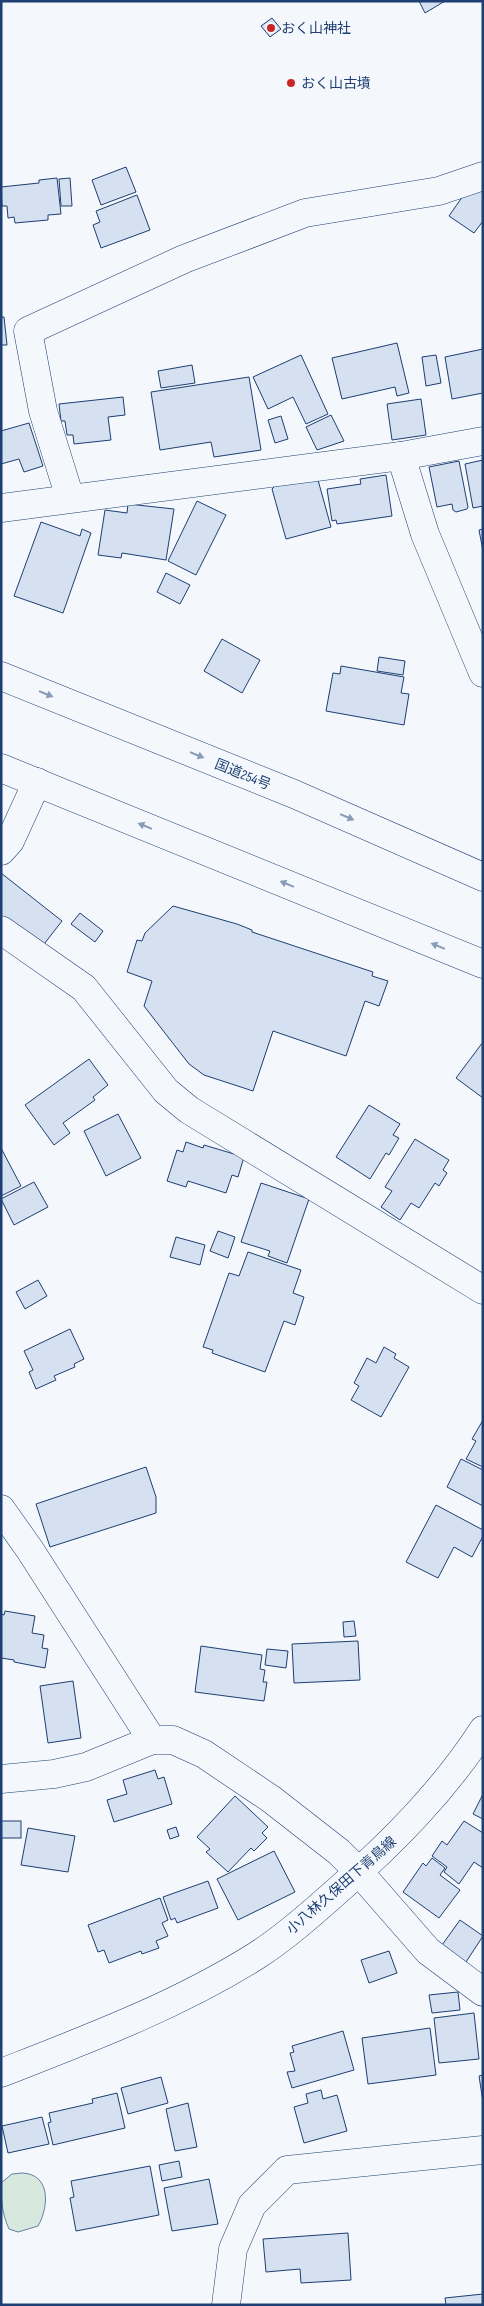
<svg xmlns="http://www.w3.org/2000/svg" width="484" height="2306" viewBox="0 0 484 2306" font-family="'Sofia Sans Condensed','Noto Sans JP',sans-serif">
  <rect width="100%" height="100%" fill="#f4f7fb"/>
  <path fill="#d7e8df" stroke="#687fa3" d="M22 2173C51 2174 49 2207 38 2226L18 2232 9 2229C2 2214 1 2199 1 2183L12 2174Z"/>
  <g fill="#d5e0f0" stroke="#1d3f73">
    <polygon points="419,1 445,1 425,13"/>
    <polygon points="272,18 281,29 270,37 261,26"/>
    <polygon points="126,167 136,192 101,205 92,180"/>
    <polygon points="57,178 61,214 48,215 48,220 15,223 14,217 8,218 7,206 2,206 1,187 39,183 39,180"/>
    <polygon points="70,178 72,206 61,206 59,179"/>
    <polygon points="483,189 483,221 474,233 449,216 465,193"/>
    <polygon points="137,195 150,230 101,248 93,225 100,222 96,211"/>
    <polygon points="1,317 4,317 7,345 1,345"/>
    <polygon points="397,343 409,393 397,396 395,387 342,399 332,358"/>
    <polygon points="483,349 483,393 452,399 445,357"/>
    <polygon points="301,355 328,414 306,424 293,397 268,409 253,377"/>
    <polygon points="436,355 441,383 426,386 422,357"/>
    <polygon points="192,365 195,383 161,388 158,371"/>
    <polygon points="249,377 261,450 214,457 211,442 160,450 151,392"/>
    <polygon points="123,397 125,415 108,417 111,440 74,444 73,435 67,435 65,421 61,421 59,404"/>
    <polygon points="421,399 426,435 392,440 387,404"/>
    <polygon points="331,415 344,441 317,450 306,427"/>
    <polygon points="281,416 288,439 275,443 268,420"/>
    <polygon points="29,423 43,466 24,472 19,459 1,464 1,431"/>
    <polygon points="483,460 483,506 473,508 465,464"/>
    <polygon points="459,461 468,507 467,509 456,512 453,510 452,504 437,507 429,467"/>
    <polygon points="386,475 392,516 337,524 336,520 332,521 327,489 361,484 360,479"/>
    <polygon points="318,480 331,527 286,539 272,489 275,486"/>
    <polygon points="197,501 226,515 196,575 168,561"/>
    <polygon points="128,504 174,509 166,560 122,553 121,558 98,555 105,510 127,513"/>
    <polygon points="41,522 80,536 82,529 91,533 63,613 14,596"/>
    <polygon points="483,529 483,551 479,530"/>
    <polygon points="166,573 190,585 180,604 157,592"/>
    <polygon points="222,639 260,660 242,693 204,671"/>
    <polygon points="379,657 405,661 403,675 377,671"/>
    <polygon points="341,666 404,677 401,693 409,694 404,725 326,711 333,673 340,674"/>
    <polygon points="1,873 62,921 41,948 1,916"/>
    <polygon points="173,906 237,924 252,930 252,932 373,972 372,976 388,981 379,1006 365,1001 346,1056 273,1031 253,1091 204,1075 189,1064 144,1006 152,981 127,972 137,940 142,941 145,933"/>
    <polygon points="80,913 103,931 95,942 71,924"/>
    <polygon points="483,1042 483,1098 456,1078"/>
    <polygon points="89,1059 108,1085 93,1097 95,1100 63,1123 70,1133 54,1145 25,1105"/>
    <polygon points="369,1105 400,1124 393,1135 399,1138 389,1155 386,1153 370,1179 336,1157"/>
    <polygon points="118,1114 141,1158 106,1176 84,1131"/>
    <polygon points="415,1139 449,1160 443,1170 447,1173 439,1186 435,1183 419,1208 411,1203 400,1220 381,1207 392,1191 385,1187"/>
    <polygon points="186,1142 203,1148 204,1145 244,1157 238,1177 232,1175 226,1193 188,1181 186,1187 167,1181 177,1150 183,1152"/>
    <polygon points="1,1148 21,1186 1,1196"/>
    <polygon points="34,1182 48,1207 14,1225 1,1199"/>
    <polygon points="261,1183 309,1199 287,1263 268,1256 270,1251 241,1242"/>
    <polygon points="218,1231 235,1237 228,1258 210,1251"/>
    <polygon points="176,1237 205,1245 200,1265 170,1257"/>
    <polygon points="248,1252 301,1270 293,1293 304,1297 295,1325 284,1321 265,1372 212,1353 213,1350 203,1347 229,1273 239,1276"/>
    <polygon points="38,1280 47,1296 25,1309 16,1292"/>
    <polygon points="70,1329 84,1359 74,1364 75,1367 54,1376 56,1380 36,1389 29,1372 33,1370 24,1351"/>
    <polygon points="384,1347 396,1354 394,1358 409,1367 381,1417 351,1400 359,1386 354,1383 367,1358 376,1363"/>
    <polygon points="483,1420 483,1467 466,1459 476,1441 472,1439"/>
    <polygon points="461,1459 483,1470 483,1506 447,1487"/>
    <polygon points="146,1467 156,1497 156,1513 50,1547 36,1504"/>
    <polygon points="436,1505 483,1530 483,1536 472,1557 454,1547 438,1578 406,1562"/>
    <polygon points="5,1611 35,1616 32,1633 44,1635 42,1648 48,1649 45,1668 14,1662 14,1660 1,1658 1,1614 4,1615"/>
    <polygon points="354,1621 356,1636 344,1637 343,1622"/>
    <polygon points="358,1641 360,1680 294,1683 292,1644"/>
    <polygon points="201,1646 262,1655 260,1669 265,1670 263,1682 267,1682 264,1701 195,1692"/>
    <polygon points="267,1649 288,1651 286,1668 265,1665"/>
    <polygon points="73,1681 81,1738 48,1743 40,1686"/>
    <polygon points="155,1770 158,1779 164,1777 172,1804 114,1822 107,1800 127,1794 123,1780"/>
    <polygon points="483,1794 483,1819 473,1814"/>
    <polygon points="235,1796 268,1827 262,1833 267,1838 254,1851 251,1848 228,1872 206,1852 210,1849 197,1837"/>
    <rect x="1" y="1821" width="20" height="17"/>
    <polygon points="464,1821 483,1833 483,1868 474,1862 459,1884 444,1872 447,1867 432,1856 442,1841 447,1845"/>
    <polygon points="176,1827 179,1836 170,1839 167,1830"/>
    <polygon points="28,1828 75,1836 68,1872 21,1865"/>
    <polygon points="274,1851 295,1892 238,1920 217,1879"/>
    <polygon points="432,1858 445,1868 440,1875 460,1890 439,1918 403,1892 423,1863 426,1866"/>
    <polygon points="208,1881 218,1908 177,1923 175,1918 171,1920 163,1897"/>
    <polygon points="160,1898 168,1920 162,1923 168,1936 156,1941 159,1948 142,1954 141,1951 109,1963 104,1950 98,1952 88,1925"/>
    <polygon points="460,1920 483,1936 466,1962 442,1945"/>
    <polygon points="389,1951 397,1973 369,1983 361,1960"/>
    <polygon points="458,1992 460,2010 432,2013 429,1995"/>
    <polygon points="474,2013 479,2059 439,2063 434,2018"/>
    <polygon points="430,2028 436,2075 368,2084 362,2038"/>
    <polygon points="343,2031 354,2070 292,2088 287,2072 295,2071 290,2053 294,2052 292,2046"/>
    <polygon points="483,2075 483,2102 479,2076"/>
    <polygon points="161,2077 168,2103 128,2114 121,2088"/>
    <polygon points="321,2090 323,2099 337,2095 347,2131 304,2143 294,2107 308,2103 306,2094"/>
    <polygon points="117,2093 125,2128 53,2145 48,2123 51,2122 49,2113 93,2103 92,2099"/>
    <polygon points="188,2103 197,2147 175,2151 166,2109"/>
    <polygon points="42,2117 49,2144 8,2153 2,2126"/>
    <polygon points="179,2161 182,2177 162,2181 159,2165"/>
    <polygon points="150,2166 159,2215 76,2231 70,2198 74,2197 71,2181"/>
    <polygon points="209,2179 218,2224 172,2231 164,2188"/>
    <polygon points="348,2233 351,2280 301,2283 300,2269 266,2272 263,2239"/>
    <polygon points="483,2294 483,2305 446,2305 445,2298"/>
  </g>
  <g fill="none" stroke-linecap="round" stroke-linejoin="round">
    <g stroke="#1d3f73" stroke-width="29">
      <g id="street">
        <polyline points="401,456 425,534 483,673"/>
        <polyline points="70,498 43,411 28,331 184,259 305,213 439,191 483,176"/>
        <polyline points="1,508 401,456 483,441"/>
        <polyline points="1,851 10,841 37,782"/>
        <polyline points="1,930 84,988 166,1091 189,1110 483,1290"/>
        <polyline points="359,1872 428,1951 483,1992"/>
        <polyline points="226,2305 233,2249 252,2205 287,2170 483,2150"/>
      </g>
    </g>
    <g stroke="#1d3f73" stroke-width="29">
      <g id="secondary">
        <polyline points="1,1509 30,1550 152,1740"/>
        <polyline points="1,1779 54,1774 86,1767 152,1740 173,1740 204,1754 271,1799 339,1852 359,1872"/>
        <path d="M1 2073C88 2039 176 2006 256 1956 284 1938 310 1915 336 1892 391 1844 443 1792 483 1730"/>
      </g>
    </g>
    <g stroke="#1d3f73" stroke-width="29">
      <g id="highway">
        <polyline points="1,676 294,794 483,877"/>
        <polyline points="1,768 483,964"/>
      </g>
    </g>
    <use href="#street" stroke="#f4f7fb" stroke-width="28"/>
    <use href="#secondary" stroke="#f4f7fb" stroke-width="28"/>
    <use href="#highway" stroke="#f4f7fb" stroke-width="28"/>
  </g>
  <defs><path id="oneway-solid" d="M-6-.8H1V-3.2L6.5 0L1 3.2V.8H-6Z" transform="scale(1.25)"/></defs>
  <g fill="#889bb7">
    <use href="#oneway-solid" transform="translate(46 694) rotate(22)"/>
    <use href="#oneway-solid" transform="translate(197 755) rotate(22)"/>
    <use href="#oneway-solid" transform="translate(347 817) rotate(23)"/>
    <use href="#oneway-solid" transform="translate(145 826) rotate(-158)"/>
    <use href="#oneway-solid" transform="translate(287 884) rotate(-158)"/>
    <use href="#oneway-solid" transform="translate(438 946) rotate(-158)"/>
  </g>
  <g fill="#c62828" stroke="#f4f7fb" stroke-width="2">
    <circle cx="271" cy="28" r="5"/>
    <circle cx="291" cy="83" r="5"/>
  </g>
  <g text-anchor="middle" stroke-width="4" stroke-linejoin="round" paint-order="stroke">
    <g font-size="14" fill="#1d3f73" stroke="#f4f7fb" text-anchor="start">
      <text x="281" y="33">おく山神社</text>
      <text x="301" y="88">おく山古墳</text>
    </g>
    <g font-size="14" fill="#1d3f73" stroke="#f4f7fb">
      <text transform="translate(243 774) rotate(22)" y="5">国道254号</text>
      <text transform="translate(341 1885) rotate(-41)" y="5">小八林久保田下青鳥線</text>
    </g>
  </g>
  <rect width="484" height="2306" fill="none" stroke="#1d3f73" stroke-width="5"/>
</svg>
